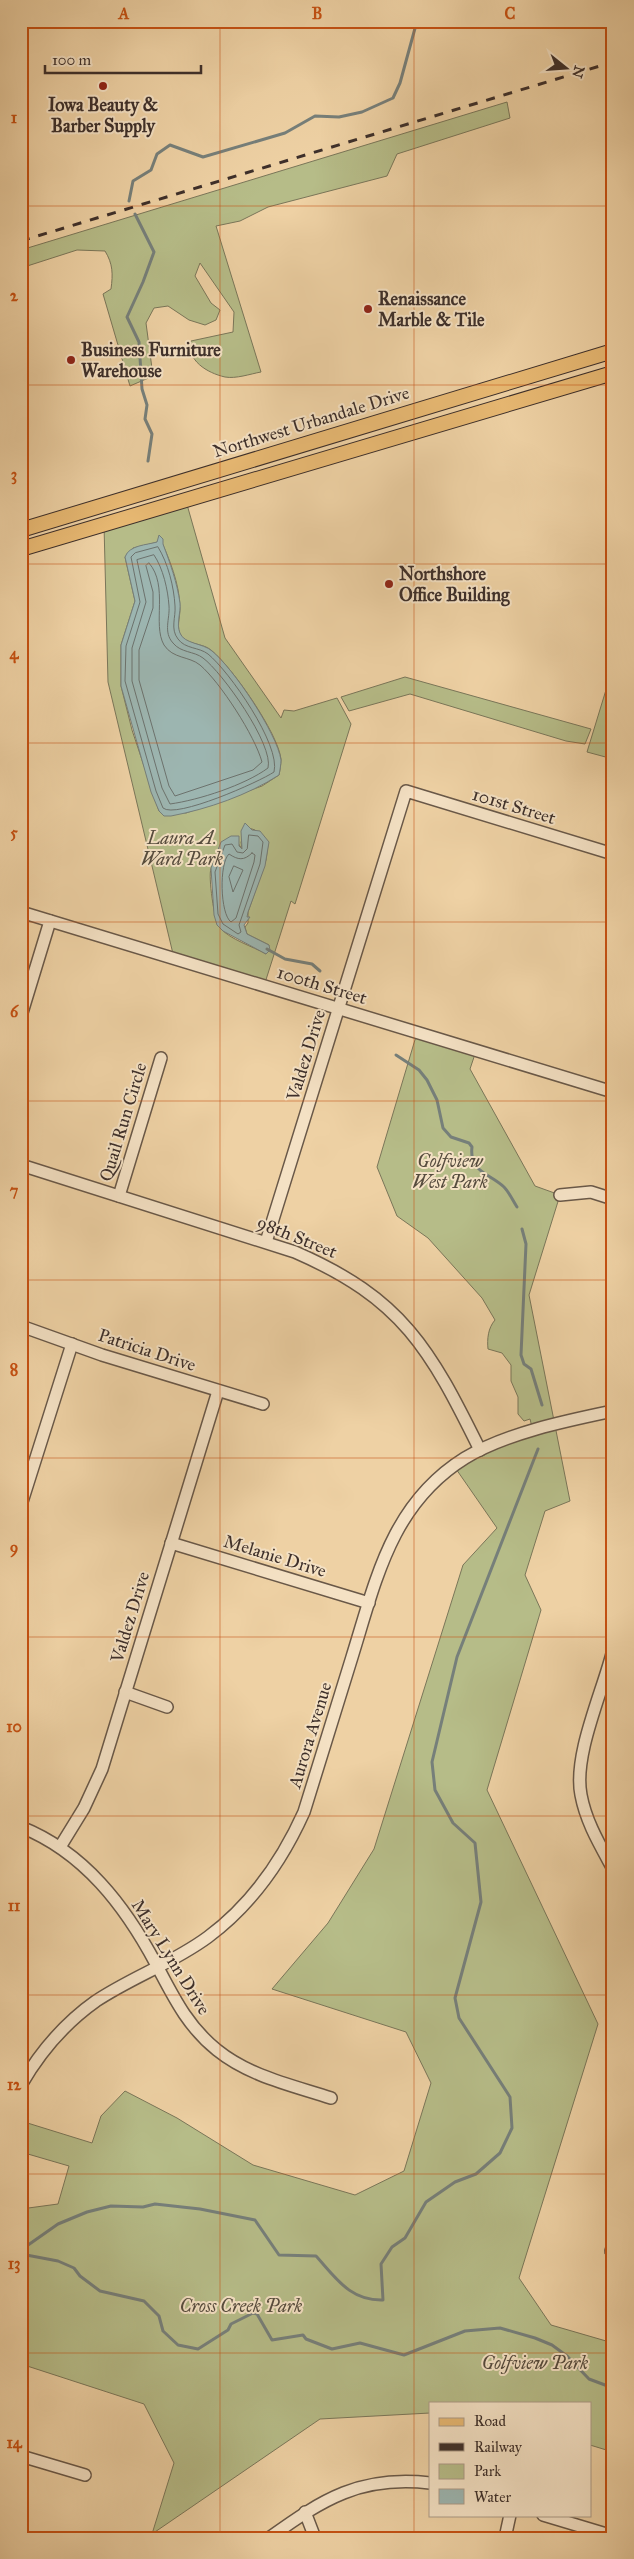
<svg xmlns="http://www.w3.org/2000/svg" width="634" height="2559" viewBox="0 0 634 2559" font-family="'IM FELL Great Primer',serif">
  <rect width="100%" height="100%" fill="#eed1a4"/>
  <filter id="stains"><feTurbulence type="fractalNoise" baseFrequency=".004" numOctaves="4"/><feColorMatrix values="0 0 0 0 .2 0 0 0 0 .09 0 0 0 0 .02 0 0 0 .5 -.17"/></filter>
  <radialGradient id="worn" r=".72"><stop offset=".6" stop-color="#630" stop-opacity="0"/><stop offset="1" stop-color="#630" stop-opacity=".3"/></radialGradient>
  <g fill="#b6bc88" stroke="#7a7659" fill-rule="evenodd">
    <path d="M507 102 510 118 397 154 387 176 268 207 240 221 216 226 261 372C250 374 236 379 225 377 207 373 186 360 191 341L233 332 234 312 200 263 195 276 211 303 220 310 216 320 205 325 189 320 168 306 154 308 146 323 153 376 130 386 103 294 111 289C113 274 113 264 105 251L77 250 21 268V250Z"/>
    <path d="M186 501 225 638 281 718 284 710 294 711 337 698 351 724 295 904 291 901 264 986 174 958 108 682 104 525ZM159 536C169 558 180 584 180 609 180 618 176 628 181 636 187 645 203 643 211 650 232 667 278 733 281 759 281 764 280 770 279 775L262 786 186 813 159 811 132 730 121 686V645L135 601 125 557 133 548 158 542ZM249 828 255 830 268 845 266 860 248 912V923L245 927 247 934 269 945 266 954C252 946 231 940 220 928 214 922 208 875 211 869 215 858 220 850 228 840L238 843 242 849 241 842Z"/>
    <polygon points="613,667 613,759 587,752"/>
    <polygon points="405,677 591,729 585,744 566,741 410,694 349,711 341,697"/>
    <path d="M417 1033 476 1051 470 1069 535 1186 560 1195 529 1295 570 1501 545 1511 525 1575 541 1610 487 1790 598 2024 519 2278 551 2325 613 2343V2452L590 2445V2403H430V2413L320 2419 152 2534 174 2463 144 2404 21 2364V2209L58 2204 69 2166 21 2152V2121L92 2143 101 2116 125 2091 177 2118 253 2165 355 2195 404 2171 431 2083 406 2032 272 1989 328 1923 374 1849 463 1565 497 1528 454 1466 533 1431 530 1419 524 1421 518 1414V1397L511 1381V1365L502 1353 488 1349C487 1339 488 1328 495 1320L482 1298 428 1238 397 1216 377 1167Z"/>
  </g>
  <g fill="#9cb5b0" stroke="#767f7a">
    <path d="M159 535 163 539V544C170 563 177 582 180 603 181 612 176 624 180 633 184 644 203 643 212 651 233 668 277 733 281 760 281 764 280 770 279 775 248 795 208 809 171 816H164L159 811 151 792 121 686V645L135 601 125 557C129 545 147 545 157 542Z"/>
    <polygon points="245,823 252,830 260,831 269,842 265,866 248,912 247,917 250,917 244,925 247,934 269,945 270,950 266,954 223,931 217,925 214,915 211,868 221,842 231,836 239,836 239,846 242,849 241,831"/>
  </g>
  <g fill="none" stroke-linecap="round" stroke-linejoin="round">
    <g stroke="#6c726d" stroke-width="1">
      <path d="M158 547C168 563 174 587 175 606 176 617 170 629 178 639 185 649 199 647 208 654 229 671 281 745 274 772 259 782 176 819 163 808L156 791 125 681 126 646 140 602 131 557 135 553Z"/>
      <path d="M154 555C163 568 168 590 169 606 170 619 163 632 173 643 181 653 194 651 203 658 222 672 274 745 268 768 245 785 199 800 170 804L162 788 132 681V648L146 602 137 560Z"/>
      <path d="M149 563C169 586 152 624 164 645 173 659 189 656 200 665 220 682 255 736 262 762L253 770 175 796 169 786 139 680V650L153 608V592L146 566Z"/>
      <polygon points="249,835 258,836 263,842 260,864 239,925 241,932 238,934 223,924 218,914 215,872 225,845 232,844 237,852 243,853 247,849"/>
      <path d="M252 853 255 855 254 862 236 918 231 922C220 914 219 863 229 854 238 860 244 861 252 853Z"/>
      <polygon points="234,866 243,870 233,892 229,877"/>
    </g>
    <g stroke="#767f7a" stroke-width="3">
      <polyline points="129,201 133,181 151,170 157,154 170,145 203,157 285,133 315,116 339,117 362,112 393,98 400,83 417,21"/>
      <polyline points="135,214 154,252 143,282 127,317 139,342 142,389 147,405 145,419 152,434 148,461"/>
      <polyline points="267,949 285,959 312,964 320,971"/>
      <path d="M396 1055 419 1070 427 1080 437 1100 443 1128 451 1137 469 1143 472 1147C469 1172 489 1173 504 1187 509 1192 513 1201 517 1207"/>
      <polyline points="522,1229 526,1244 521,1355 524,1364 531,1369 542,1405"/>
      <path d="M21 2250 58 2224 87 2212 111 2206 143 2207 155 2204 200 2209 255 2220 279 2255 316 2256C336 2278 350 2301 383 2300L381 2264 392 2247 405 2238 426 2202 455 2182 476 2174 500 2153 512 2128 510 2097 459 2018 455 1998 481 1902 475 1843 453 1823 435 1790 432 1762 457 1657 538 1449"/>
      <polyline points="21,2254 58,2261 74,2268 80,2276 100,2291 144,2301 159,2316 163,2331 178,2345 198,2349 228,2330 231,2324 253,2313 257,2314 272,2340 303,2335 306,2339 332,2349 360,2343 404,2355 465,2331 500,2328 535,2338 552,2345 567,2356 589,2379 613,2388"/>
    </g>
    <g stroke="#695848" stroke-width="14">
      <g id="minor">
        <polyline points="21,912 613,1092"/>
        <polyline points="21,1016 50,921"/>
        <path d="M21 1165 295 1252C403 1299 430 1349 480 1450"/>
        <polyline points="560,1195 591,1192 613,1199"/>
        <polyline points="119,1196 161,1058"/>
        <polyline points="266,1242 406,791 613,854"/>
        <polyline points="21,1326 102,1355 263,1404"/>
        <polyline points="21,1505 72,1344"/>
        <polyline points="171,1543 369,1603"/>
        <path d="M613 1650C603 1691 573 1755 581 1795 586 1822 600 1845 613 1869"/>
        <polyline points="125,1692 167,1707"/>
        <path d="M21 1827C84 1852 125 1906 156 1964 173 1996 187 2026 217 2050 249 2076 291 2085 331 2098"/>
        <polyline points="60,1847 84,1808 102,1769 218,1391"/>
        <path d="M21 2085C40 2052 65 2023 96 2001 132 1977 173 1963 208 1937 251 1905 282 1861 304 1812 320 1761 336 1709 352 1657 376 1580 391 1504 465 1458 507 1433 565 1421 613 1411"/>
        <polyline points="611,2251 613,2247"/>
        <polyline points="21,2456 85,2475"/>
        <polyline points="305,2512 315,2538"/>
        <polyline points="543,2515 613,2536"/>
        <path d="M269 2538C323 2499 361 2475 430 2483"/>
        <polyline points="505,2538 510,2515"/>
      </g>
    </g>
    <g stroke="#3d2f2a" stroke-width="16">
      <g id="major">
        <polyline points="21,530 613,351"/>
        <polyline points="21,549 613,373"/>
      </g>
    </g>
    <use href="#minor" stroke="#f4e1c4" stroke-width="11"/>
    <use href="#major" stroke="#e7b872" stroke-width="14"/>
    <polyline stroke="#3d2f2a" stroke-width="3" stroke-dasharray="9 9" stroke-linecap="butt" points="21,241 613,62"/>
  </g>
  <path fill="none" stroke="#c65112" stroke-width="1" stroke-opacity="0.55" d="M220 21V2538M414 21V2538M21 206H613M21 385H613M21 564H613M21 743H613M21 922H613M21 1101H613M21 1280H613M21 1458H613M21 1637H613M21 1816H613M21 1995H613M21 2174H613M21 2353H613"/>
  <g fill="#8f2418" stroke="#f4e1c4" stroke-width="2">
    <circle cx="103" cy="86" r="5"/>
    <circle cx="368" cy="309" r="5"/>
    <circle cx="71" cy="360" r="5"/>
    <circle cx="389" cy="584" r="5"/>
  </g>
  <g text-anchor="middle" stroke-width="4" stroke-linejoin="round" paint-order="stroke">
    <g font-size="18" font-weight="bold" fill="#3d2f2a" stroke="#f4e1c4" text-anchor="start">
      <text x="103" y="111" text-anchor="middle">Iowa Beauty &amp;<tspan x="103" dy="21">Barber Supply</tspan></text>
      <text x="378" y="305">Renaissance<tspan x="378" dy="21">Marble &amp; Tile</tspan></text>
      <text x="81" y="356">Business Furniture<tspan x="81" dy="21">Warehouse</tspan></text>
      <text x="399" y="580">Northshore<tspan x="399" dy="21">Office Building</tspan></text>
    </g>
    <g font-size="18" fill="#3d2f2a" stroke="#f4e1c4">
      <text transform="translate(311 422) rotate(-17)" y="6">Northwest Urbandale Drive</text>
      <text transform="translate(514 806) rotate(17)" y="6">101st Street</text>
      <text transform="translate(322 985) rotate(17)" y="6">100th Street</text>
      <text transform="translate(306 1055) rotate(-73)" y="6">Valdez Drive</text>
      <text transform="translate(123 1122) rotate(-73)" y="6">Quail Run Circle</text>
      <text transform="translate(297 1237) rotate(22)" y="6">98th Street</text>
      <text transform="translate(147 1350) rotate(18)" y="6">Patricia Drive</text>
      <text transform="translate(275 1556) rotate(17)" y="6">Melanie Drive</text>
      <text transform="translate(130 1617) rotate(-73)" y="6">Valdez Drive</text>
      <text transform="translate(310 1735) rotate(-73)" y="6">Aurora Avenue</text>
      <text transform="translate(171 1957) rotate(58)" y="6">Mary Lynn Drive</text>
    </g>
    <g font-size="18" font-style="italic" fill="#554b3d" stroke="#f4e1c4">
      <text x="182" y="844">Laura A.<tspan x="182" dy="21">Ward Park</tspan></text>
      <text x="450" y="1167">Golfview<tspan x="450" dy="21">West Park</tspan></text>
      <text x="241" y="2312">Cross Creek Park</text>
      <text x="535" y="2369">Golfview Park</text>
    </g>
  </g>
  <rect width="634" height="2559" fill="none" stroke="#eed1a4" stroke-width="55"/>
  <rect x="429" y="2402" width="162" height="115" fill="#f4e1c4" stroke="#ab9a86"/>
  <rect x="439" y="2418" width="25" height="8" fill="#e7b872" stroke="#ab9a86"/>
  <text x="474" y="2426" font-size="15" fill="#3d2f2a">Road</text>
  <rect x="439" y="2443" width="25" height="8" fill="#3d2f2a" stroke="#ab9a86"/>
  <text x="474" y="2452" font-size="15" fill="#3d2f2a">Railway</text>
  <rect x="439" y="2464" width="25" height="15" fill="#b6bc88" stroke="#ab9a86"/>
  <text x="474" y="2476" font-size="15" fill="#3d2f2a">Park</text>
  <rect x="439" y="2489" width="25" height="15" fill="#9cb5b0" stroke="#ab9a86"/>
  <text x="474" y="2502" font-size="15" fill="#3d2f2a">Water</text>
  <g transform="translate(566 68) rotate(107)" stroke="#f4e1c4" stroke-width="4" paint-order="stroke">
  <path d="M0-4L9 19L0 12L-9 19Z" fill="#3d2f2a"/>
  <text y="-8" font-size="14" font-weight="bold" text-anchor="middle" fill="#3d2f2a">N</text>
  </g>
  <path d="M45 65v8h156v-8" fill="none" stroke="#3d2f2a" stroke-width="2.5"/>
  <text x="52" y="65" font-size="15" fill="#3d2f2a" stroke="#f4e1c4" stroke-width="4" paint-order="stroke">100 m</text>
  <rect x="28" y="28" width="578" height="2504" fill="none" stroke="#c65112" stroke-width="2"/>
  <g font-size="16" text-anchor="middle" font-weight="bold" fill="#c65112">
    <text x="124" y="19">A</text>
    <text x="317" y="19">B</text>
    <text x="510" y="19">C</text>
    <text x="14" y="123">1</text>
    <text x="14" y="301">2</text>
    <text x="14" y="480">3</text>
    <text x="14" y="659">4</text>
    <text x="14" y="838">5</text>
    <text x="14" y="1017">6</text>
    <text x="14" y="1196">7</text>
    <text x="14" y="1375">8</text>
    <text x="14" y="1553">9</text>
    <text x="14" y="1732">10</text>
    <text x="14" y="1911">11</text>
    <text x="14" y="2090">12</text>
    <text x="14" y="2269">13</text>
    <text x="14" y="2448">14</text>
  </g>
  <rect width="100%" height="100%" filter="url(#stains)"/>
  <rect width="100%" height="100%" fill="url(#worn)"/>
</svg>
